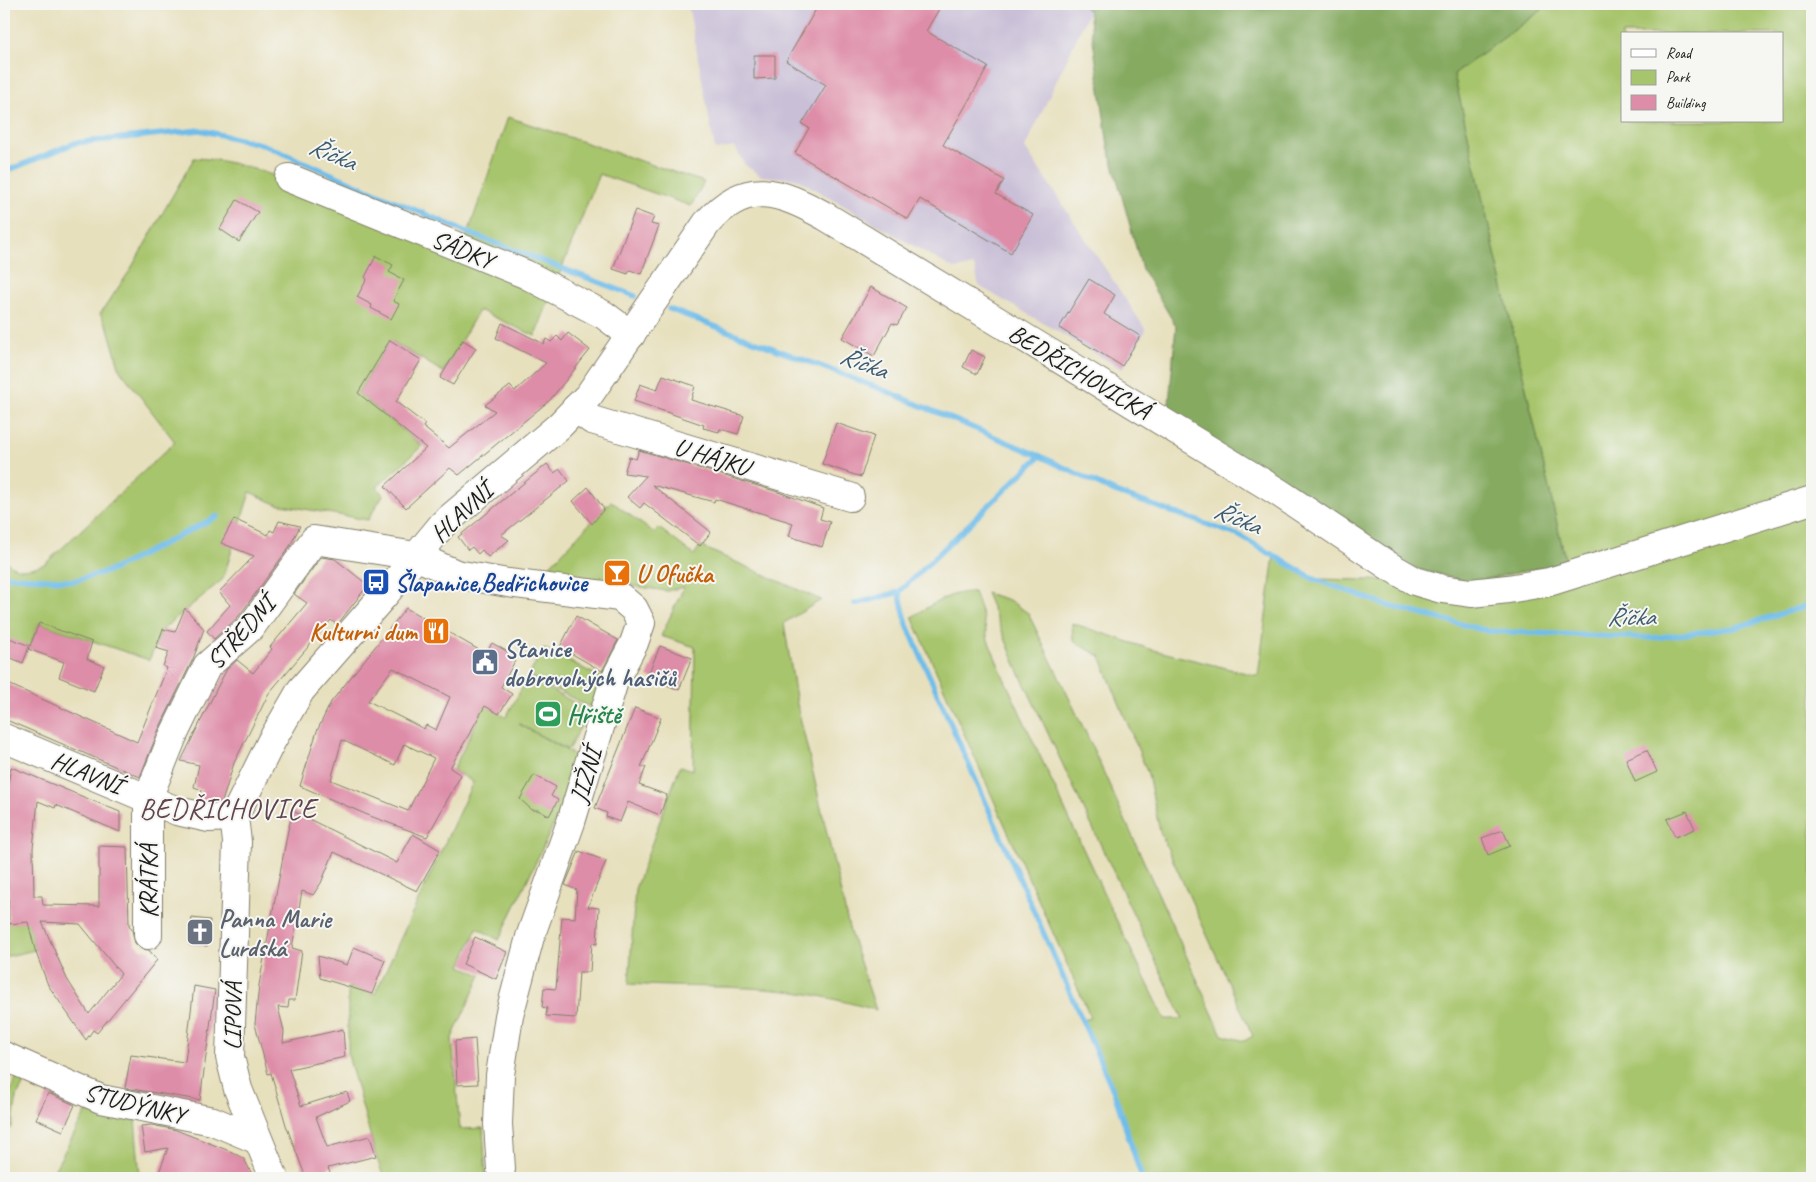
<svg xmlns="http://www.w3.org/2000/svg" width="1816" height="1182" viewBox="0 0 1816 1182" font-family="Caveat,sans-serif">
  <rect width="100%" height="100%" fill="#f6f6f2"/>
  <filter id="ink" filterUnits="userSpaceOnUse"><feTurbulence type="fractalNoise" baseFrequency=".02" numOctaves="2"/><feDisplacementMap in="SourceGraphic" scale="10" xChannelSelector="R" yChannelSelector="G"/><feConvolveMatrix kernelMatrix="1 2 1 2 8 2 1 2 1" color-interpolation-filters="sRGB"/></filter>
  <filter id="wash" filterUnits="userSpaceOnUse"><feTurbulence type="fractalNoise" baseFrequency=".0096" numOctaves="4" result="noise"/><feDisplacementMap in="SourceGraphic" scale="20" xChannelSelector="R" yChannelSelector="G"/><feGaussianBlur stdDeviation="1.12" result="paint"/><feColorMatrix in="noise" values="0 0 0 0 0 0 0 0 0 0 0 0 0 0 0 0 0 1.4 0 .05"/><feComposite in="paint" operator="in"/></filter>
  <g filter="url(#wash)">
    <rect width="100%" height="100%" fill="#e7e0bd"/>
    <polygon fill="#c9bfd7" points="688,4 1082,4 1089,12 1025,148 1146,330 1122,369 979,286 974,266 954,269 797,179 761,176 745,165 735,147 715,150"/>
    <g fill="#a7c56c" stroke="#627044" fill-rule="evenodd">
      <path d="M1550 4H1812V1178H1142L1114 1092 1082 1020 1091 1018 912 617C931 605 951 591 974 592L983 617 988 640 1004 678 1111 909 1165 1019H1183L1019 672 986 593 1009 600 1028 613 1085 731 1222 1035 1244 1041 1253 1036 1160 832 1148 774 1100 656 1073 641 1072 623 1150 649 1258 676 1274 555 1314 579 1415 581 1569 576 1454 74ZM1622 34H1782V121H1622Z"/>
      <path d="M508 117 704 182 691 206 599 174 535 336 479 310 443 372 390 340 358 393 422 446 377 487 383 495 368 520 276 504 250 492 223 579 163 629 149 660 39 623 29 648 4 638V558C15 574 29 569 45 564L175 442 120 370 108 328 100 314 129 272 194 158C251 160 303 189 355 209 390 223 427 235 463 248Z"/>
      <path d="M611 501 654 533 659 528 694 555 700 546 821 600 784 623 797 704 850 932 876 1010C846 1002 817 994 786 991 734 985 681 988 629 984L635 889 680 766 693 770 695 647 661 636 684 587 667 591 543 573Z"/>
      <polygon points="543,648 604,679 590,707 529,676"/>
      <polygon points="528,677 589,711 568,750 519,724 580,758 569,792 499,940 477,928 461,966 481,975 452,1038 460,1129 483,1128 486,1178 384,1178 376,1156 348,1055 348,987 375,994 473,782 453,770 485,705 506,717"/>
      <polygon points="4,848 6,848 5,921 28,920 35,950 4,957"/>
      <polygon points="16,1078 25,1082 17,1096 12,1127 4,1136 4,1105"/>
      <polygon points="86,1112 135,1120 140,1178 50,1178"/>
    </g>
    <polygon fill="#85aa60" stroke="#50633e" points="1082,4 1550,4 1454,74 1566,563 1471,582 1407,567 1168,414 1176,326 1142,269 1108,146 1089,12"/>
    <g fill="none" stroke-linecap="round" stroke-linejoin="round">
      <g stroke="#70bdea" stroke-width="5.5">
        <polyline points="4,172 75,143 200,130 264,145 469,233 635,296"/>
        <polyline points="669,309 881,389 1040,456 1115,492 1240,536 1314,579 1389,606 1488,631 1652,638 1734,628 1812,604"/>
        <polyline points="4,576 74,581 112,570 218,516"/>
        <polyline points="899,592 907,625 1114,1092 1142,1178"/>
        <polyline points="855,604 899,592 1040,456"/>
      </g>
    </g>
    <g id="blocks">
      <g fill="#de8da8" fill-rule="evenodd">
        <polygon points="819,4 931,4 939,9 926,31 988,67 943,145 1004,180 996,194 1033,215 1011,253 920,199 908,219 795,153 809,128 802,124 826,85 786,61"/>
        <polygon points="754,55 775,55 775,78 754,79"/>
        <polygon points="237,200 258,212 239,242 220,229"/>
        <polygon points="635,210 654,217 651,224 659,226 641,274 630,270 628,274 613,269"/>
        <polygon points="376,256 393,265 389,272 404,280 393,301 399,304 391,319 371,308 372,305 357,297 367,279 365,277"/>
        <polygon points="1089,279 1115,295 1104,314 1140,336 1122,366 1059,328"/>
        <polygon points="871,287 907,308 897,325 892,323 874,356 842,338"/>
        <polygon points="502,323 544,344 546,339 551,342 557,336 562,341 568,333 590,350 550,400 459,475 450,468 406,508 385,486 426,448 358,393 390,340 421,360 396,402 425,424 423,427 449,448 495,411 485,405 510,386 515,391 546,363 496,338"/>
        <polygon points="463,340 476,348 453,385 440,378"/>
        <polygon points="971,350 985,357 977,374 963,367"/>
        <polygon points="663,375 695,386 691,400 744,416 738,434 720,429 719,432 703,428 704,425 634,401 640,384 657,390"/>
        <polygon points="836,423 874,436 861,477 822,464"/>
        <polygon points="639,450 778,492 823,508 820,519 830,522 822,547 789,536 793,523 715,499 714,502 652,485 711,532 700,546 644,503 640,508 627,497 646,476 624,473 629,457 636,459"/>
        <polygon points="547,464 554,473 560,469 569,481 501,535 509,540 488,557 482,550 478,554 472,547 468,550 458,537"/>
        <polygon points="588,487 604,509 592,524 573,501"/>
        <polygon points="234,519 268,535 270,530 274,532 279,521 300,526 290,546 239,616 214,639 207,631 230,605 219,592 254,556 221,543"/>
        <polygon points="321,557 335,559 368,585 337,625 331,620 269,693 234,763 222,802 210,802 199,800 202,790 194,787 199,765 181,761 217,688 227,669 237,660 253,673 272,649 270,647 307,603 294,594"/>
        <polygon points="185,608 204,629 193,659 159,729 140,777 4,719 4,682 137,742 167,668 163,666 169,652 156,648 163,629 175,632"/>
        <path d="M406 608 486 654 492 643 517 657 501 687 512 694 499 714 485 706 450 768 461 775 427 837 370 816 300 786 317 731 331 702ZM393 668 450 697 436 730 426 725 424 729 368 701ZM342 740 395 765 404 744 434 758 408 811 331 780Z"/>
        <polygon points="576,616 618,640 602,671 560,647"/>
        <polygon points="39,623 92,642 87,659 104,666 94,691 59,677 64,662 28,649 29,647 23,663 4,655 4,636 30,646"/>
        <polygon points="660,646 692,658 679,690 647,677"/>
        <polygon points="635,708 661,718 641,767 646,767 639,785 667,795 660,815 628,802 620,822 606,817 607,813 595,808"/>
        <polygon points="1647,750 1657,772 1635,782 1626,759"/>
        <path d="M11 767 120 812V832L56 805 55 808 38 801 33 848 34 896H42L43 905 99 906V846L127 847 129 925 132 930 135 943 141 949 149 950 157 960 97 1033 93 1030 86 1040 48 985 35 950 28 922 9 924 7 849H4V806ZM42 922 80 924 121 974 89 1014 67 979Z"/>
        <polygon points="534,775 556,787 551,796 558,800 549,816 538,810 532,810 520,799"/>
        <polygon points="293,811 397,863 413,834 440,850 417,891 334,852 321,883 313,895 302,891 292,948 302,951 295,1000 289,1000 288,1008 278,1007 284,1031 283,1043 343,1029 345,1057 289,1069 301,1106 347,1092 350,1101 316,1117 327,1147 370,1136 376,1156 328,1168 332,1178 306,1178 286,1125 271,1073 268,1074 255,1024 259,985 288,830"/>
        <polygon points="1687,811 1695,829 1675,837 1667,819"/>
        <polygon points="1503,830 1510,846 1488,855 1482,838"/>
        <polygon points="579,851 606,861 588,907 599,908 597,944 592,943 590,972 579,972 576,1018 546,1016 547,1008 542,1007 544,988 556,989 562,917 575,918 577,890 565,885"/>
        <polygon points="192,918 210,920 207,946 189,944"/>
        <polygon points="475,937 507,952 496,979 463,964"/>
        <polygon points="354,947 385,960 372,994 320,978 318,956 347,965"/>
        <polygon points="194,986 215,990 200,1100 125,1088 131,1055 185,1062"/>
        <polygon points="475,1039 478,1084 457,1085 455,1041"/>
        <polygon points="48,1093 75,1105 63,1131 36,1119"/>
        <polygon points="152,1125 176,1130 232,1152 244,1159 254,1178 214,1178 198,1174 197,1178 157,1178 168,1148 145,1152 141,1126"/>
      </g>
    </g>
  </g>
  <g filter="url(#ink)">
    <use href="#blocks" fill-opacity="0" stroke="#827e6c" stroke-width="1"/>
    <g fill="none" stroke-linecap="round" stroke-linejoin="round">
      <g stroke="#827e6c" stroke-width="30">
        <g id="minor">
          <polyline points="289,178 525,274 604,315 631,335"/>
          <polyline points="576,408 592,420 850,497"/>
          <path d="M4 738 177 811 209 818 234 817 271 742 301 690 386 593 443 524 559 426 589 395 707 223C746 178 779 191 825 216L1278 492 1389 566 1415 581 1442 589 1471 593 1508 589 1549 582 1812 500"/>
          <polyline points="234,817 237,842 230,1057 238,1089 274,1178"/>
          <polyline points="148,935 148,798 173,736 207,666 251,627 314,540 416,556 456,574 508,583 620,597 634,609 641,623 634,643 614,681 571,822 530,937 509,1016 500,1075 498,1124 501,1169"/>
          <polyline points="4,1056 101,1099 213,1121 258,1140"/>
        </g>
      </g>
      <use href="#minor" stroke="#fff" stroke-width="28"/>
    </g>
  </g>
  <defs>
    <g id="bar-square" transform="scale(1.4375)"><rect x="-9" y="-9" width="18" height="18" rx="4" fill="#e8710a" stroke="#f6f6f2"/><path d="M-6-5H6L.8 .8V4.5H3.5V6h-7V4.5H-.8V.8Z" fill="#fff"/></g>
    <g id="bus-square" transform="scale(1.4375)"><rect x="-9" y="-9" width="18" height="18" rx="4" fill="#1a4fb4" stroke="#f6f6f2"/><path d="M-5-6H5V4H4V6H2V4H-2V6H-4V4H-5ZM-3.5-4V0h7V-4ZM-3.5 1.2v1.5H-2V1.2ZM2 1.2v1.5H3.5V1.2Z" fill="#fff"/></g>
    <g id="restaurant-square" transform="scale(1.4375)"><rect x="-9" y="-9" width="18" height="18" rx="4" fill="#e8710a" stroke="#f6f6f2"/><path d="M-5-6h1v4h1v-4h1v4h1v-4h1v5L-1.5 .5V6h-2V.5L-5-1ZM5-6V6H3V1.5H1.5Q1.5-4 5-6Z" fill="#fff"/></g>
    <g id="civic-square" transform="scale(1.4375)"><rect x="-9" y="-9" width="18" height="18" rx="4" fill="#5c6f8a" stroke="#f6f6f2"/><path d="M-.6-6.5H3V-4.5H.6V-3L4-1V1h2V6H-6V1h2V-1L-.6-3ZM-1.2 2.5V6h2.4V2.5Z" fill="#fff"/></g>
    <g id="stadium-square" transform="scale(1.4375)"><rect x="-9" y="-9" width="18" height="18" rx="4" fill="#2e9e5b" stroke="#f6f6f2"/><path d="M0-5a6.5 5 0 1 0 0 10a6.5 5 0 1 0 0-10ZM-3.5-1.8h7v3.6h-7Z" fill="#fff"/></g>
    <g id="church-square" transform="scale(1.4375)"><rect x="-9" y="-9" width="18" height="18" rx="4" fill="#6b7280" stroke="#f6f6f2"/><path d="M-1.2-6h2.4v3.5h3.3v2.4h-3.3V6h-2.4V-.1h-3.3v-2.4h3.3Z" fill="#fff"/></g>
  </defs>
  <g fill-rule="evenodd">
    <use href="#bar-square" x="617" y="573"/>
    <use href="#bus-square" x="376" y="582"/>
    <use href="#restaurant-square" x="436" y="631"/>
    <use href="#civic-square" x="485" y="662"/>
    <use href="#stadium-square" x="548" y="714"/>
    <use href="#church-square" x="200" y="932"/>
  </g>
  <g text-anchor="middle" stroke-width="4" stroke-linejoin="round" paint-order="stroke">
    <g font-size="25" fill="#1c1c1c" stroke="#f6f6f2">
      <text transform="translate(463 249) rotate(22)" y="9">SÁDKY</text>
      <text transform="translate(1080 371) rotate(31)" y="9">BEDŘICHOVICKÁ</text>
      <text transform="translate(712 456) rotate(17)" y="9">U HÁJKU</text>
      <text transform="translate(461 512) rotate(-43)" y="9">HLAVNÍ</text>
      <text transform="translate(240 632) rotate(-48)" y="9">STŘEDNÍ</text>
      <text transform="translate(87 772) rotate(22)" y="9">HLAVNÍ</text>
      <text transform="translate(585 775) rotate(-73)" y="9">JIŽNÍ</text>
      <text transform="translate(148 881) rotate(-90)" y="9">KRÁTKÁ</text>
      <text transform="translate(232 1016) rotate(-89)" y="9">LIPOVÁ</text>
      <text transform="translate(135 1103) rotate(14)" y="9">STUDÝNKY</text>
    </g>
    <g font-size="25" font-weight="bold" fill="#c56008" stroke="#f6f6f2" text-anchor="start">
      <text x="636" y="582">U Ofučka</text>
      <text x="417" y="640" text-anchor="end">Kulturni dum</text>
    </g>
    <g font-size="25" font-weight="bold" fill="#164399" stroke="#f6f6f2" text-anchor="start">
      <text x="395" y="591">Šlapanice,Bedřichovice</text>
    </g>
    <g font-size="25" font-weight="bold" fill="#4e5e75" stroke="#f6f6f2" text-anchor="start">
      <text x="504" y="657">Stanice<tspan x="504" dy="29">dobrovolných hasičů</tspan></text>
    </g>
    <g font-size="25" font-weight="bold" fill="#27864d" stroke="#f6f6f2" text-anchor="start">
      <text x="567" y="723">Hřiště</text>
    </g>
    <g font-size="25" font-weight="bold" fill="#5b616d" stroke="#f6f6f2" text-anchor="start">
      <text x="219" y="927">Panna Marie<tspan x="219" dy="29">Lurdská</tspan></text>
    </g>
    <g font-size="26" font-style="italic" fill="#3e5c6e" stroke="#f6f6f2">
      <text transform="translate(333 153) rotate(23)" y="9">Říčka</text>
      <text transform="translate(864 362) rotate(21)" y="9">Říčka</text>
      <text transform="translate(1238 517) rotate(23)" y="9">Říčka</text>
      <text x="1631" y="625">Říčka</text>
    </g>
    <g font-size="28" letter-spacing="1" fill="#60444d" stroke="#f6f6f2">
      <text x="228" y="818">BEDŘICHOVICE</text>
    </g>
  </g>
  <rect width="1816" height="1182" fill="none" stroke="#f6f6f2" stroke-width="20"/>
  <rect x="1621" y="32" width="162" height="90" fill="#f6f6f2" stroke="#9f9f9c"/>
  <rect x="1631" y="49" width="25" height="8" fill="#ffffff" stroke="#9f9f9c"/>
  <text x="1666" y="58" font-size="15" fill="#1c1c1c">Road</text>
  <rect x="1631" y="70" width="25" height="15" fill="#a7c56c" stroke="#9f9f9c"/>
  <text x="1666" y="82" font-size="15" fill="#1c1c1c">Park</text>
  <rect x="1631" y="95" width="25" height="15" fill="#de8da8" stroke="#9f9f9c"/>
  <text x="1666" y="108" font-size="15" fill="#1c1c1c">Building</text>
</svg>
